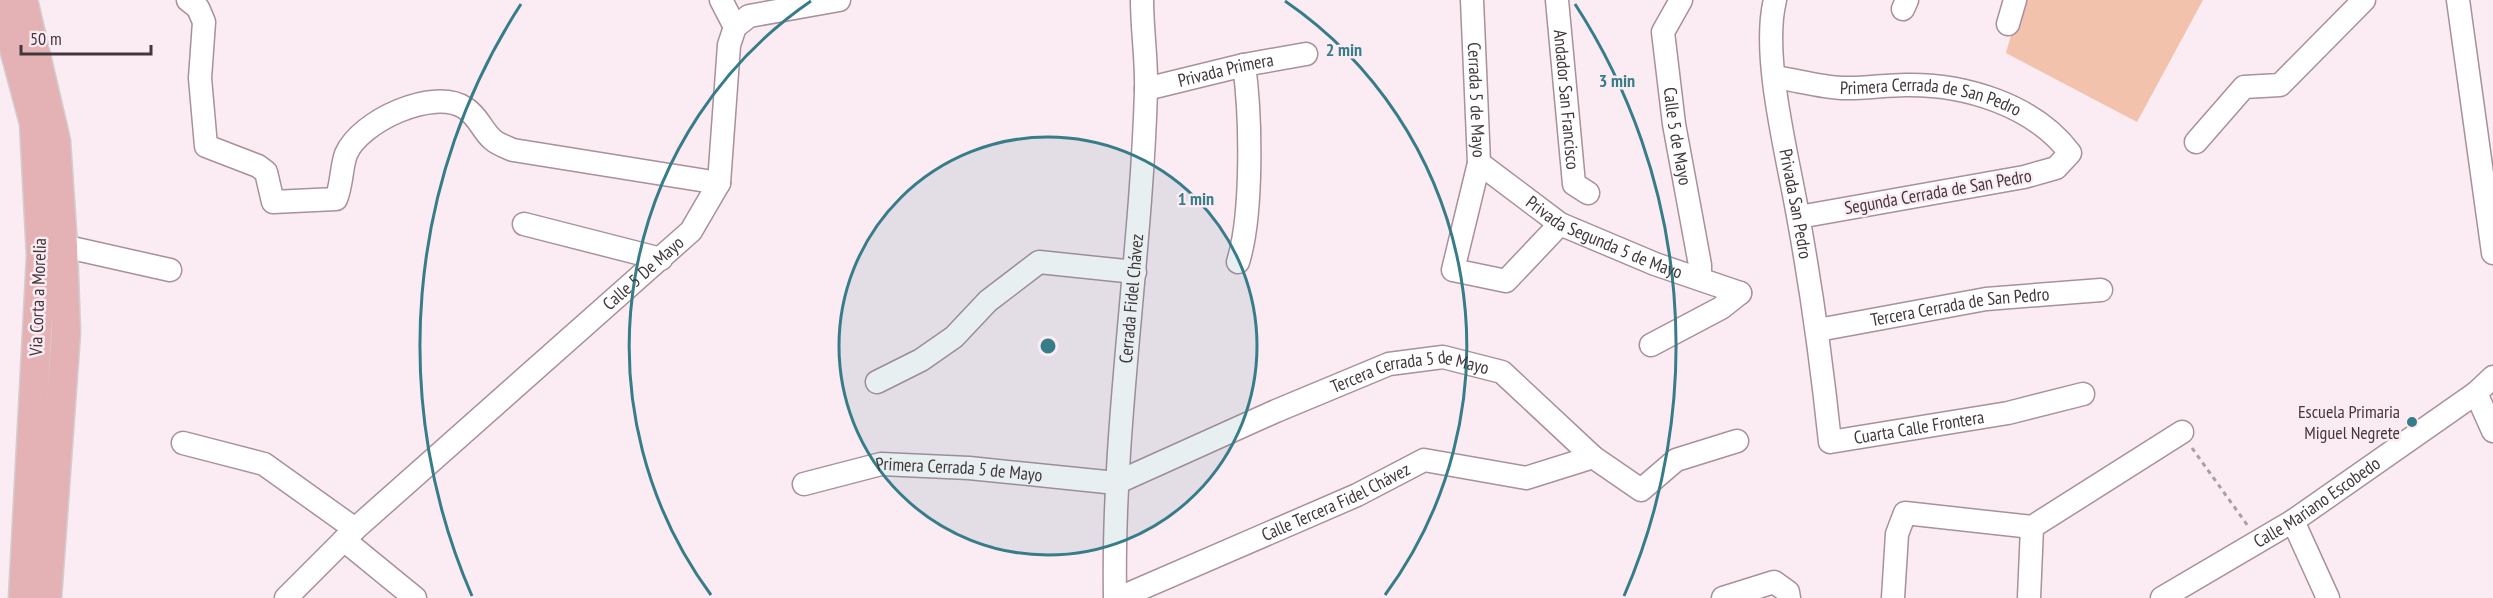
<svg xmlns="http://www.w3.org/2000/svg" width="2493" height="598" viewBox="0 0 2493 598" font-family="'PT Sans Narrow',sans-serif">
  <rect width="100%" height="100%" fill="#fbebf2"/>
  <polygon fill="#f2c2ad" points="2021,0 2203,0 2137,122 2006,53"/>
  <g fill="none" stroke-linecap="round" stroke-linejoin="round">
    <g stroke="#a9909b" stroke-width="25">
      <g id="minor">
        <path d="M188 0 198 8 204 22 200 78 206 146 258 166 266 172 273 202 336 199C342 185 341 168 346 154 360 121 434 87 465 108 478 116 482 130 492 139 497 144 506 147 513 150L719 183"/>
        <polyline points="721,0 735,27"/>
        <path id="s1" d="M1472 0 1479 163 1453 270 1506 281 1560 224"/>
        <path id="s2" d="M1557 0 1574 184 1588 193"/>
        <path id="s3" d="M1681 0 1663 32 1674 124 1700 265V278"/>
        <path id="s4" d="M1775 0C1761 56 1788 157 1798 216 1812 292 1822 366 1830 442L2008 413 2083 394"/>
        <polyline points="2458,0 2493,253"/>
        <polyline points="1903,9 1907,0"/>
        <polyline points="2008,24 2015,0"/>
        <path id="s5" d="M1774 77C1796 80 1820 87 1842 88 1863 89 1885 85 1906 85 1965 84 2034 105 2070 153L2056 168 2024 177 1799 217"/>
        <path id="s6" d="M1146 89 1244 65 1306 54"/>
        <polyline points="2196,142 2244,87 2280,85 2364,0"/>
        <path id="s7" d="M1479 163 1560 224 1655 264 1740 293"/>
        <polyline points="524,224 661,259"/>
        <polyline points="63,246 170,270"/>
        <path d="M1238 262C1253 214 1251 115 1244 65"/>
        <path id="s8" d="M1818 330 1986 299 2101 290"/>
        <polyline points="1651,345 1721,308 1740,293"/>
        <polyline points="877,382 921,360 954,337 988,301 1039,262 1135,272"/>
        <polyline points="2476,393 2493,431"/>
        <polyline points="183,443 264,464 355,529"/>
        <path id="s9" d="M804 484 881 464 969 468 1116 483 1276 411 1389 364 1443 357 1502 372 1593 457 1641 490 1676 460 1737 441"/>
        <polyline points="2293,521 2328,598"/>
        <polyline points="2032,527 2182,432"/>
        <polyline points="344,540 415,598"/>
        <path id="s10" d="M286 598 355 529 691 231 719 183 729 45 735 27 749 16 839 0"/>
        <path id="s11" d="M1115 598C1112 428 1141 260 1146 91 1147 61 1142 30 1142 0"/>
        <path id="s12" d="M1119 598 1357 495 1424 460 1526 478 1593 457"/>
        <polyline points="1723,598 1774,582 1788,592 1789,598"/>
        <polyline points="1893,598 1897,534 1905,513 2032,527"/>
        <polyline points="2029,598 2032,527"/>
        <path id="s13" d="M2162 598 2293 521 2476 393 2493 377"/>
      </g>
    </g>
    <g stroke="#d2cfd0" stroke-width="31">
      <g id="major">
        <polyline points="1,0 34,123 41,256 23,598"/>
        <polyline points="23,0 56,141 63,246 66,333 47,598"/>
      </g>
    </g>
    <polyline stroke="#ab9ea3" stroke-width="3" stroke-dasharray="4.5 4.5" stroke-linecap="butt" points="2192,448 2248,526"/>
    <use href="#minor" stroke="#fff" stroke-width="22"/>
    <use href="#major" stroke="#e4b2b5" stroke-width="28"/>
  </g>
  <circle cx="1048" cy="346" r="209" fill="#377d89" fill-opacity=".12"/>
  <g fill="none" stroke="#377d89" stroke-width="3">
    <circle cx="1048" cy="346" r="209"/>
    <path d="M711 595A419 419 0 0 1 811 1M1285 1A419 419 0 0 1 1385 595"/>
    <path d="M472 596A628 628 0 0 1 521 4M1575 4A628 628 0 0 1 1624 596"/>
  </g>
  <circle fill="#377d89" stroke="#fbebf2" stroke-width="2" cx="2412" cy="422" r="6"/>
  <g text-anchor="middle" stroke-width="5" stroke-linejoin="round" paint-order="stroke">
    <g font-size="18" fill="#42383c" stroke="#fbebf2">
      <text dy="6" stroke="none"><textPath href="#s6" startOffset="82">Privada Primera</textPath></text>
      <text dy="6" stroke="none"><textPath href="#s1" startOffset="100">Cerrada 5 de Mayo</textPath></text>
      <text dy="6" stroke="none"><textPath href="#s2" startOffset="100">Andador San Francisco</textPath></text>
      <text dy="6" stroke="none"><textPath href="#s5" startOffset="159">Primera Cerrada de San Pedro</textPath></text>
      <text dy="6" stroke="none"><textPath href="#s3" startOffset="142">Calle 5 de Mayo</textPath></text>
      <text transform="translate(1938 192) rotate(-10)" y="6">Segunda Cerrada de San Pedro</text>
      <text dy="6" stroke="none"><textPath href="#s4" startOffset="206">Privada San Pedro</textPath></text>
      <text dy="6" stroke="none"><textPath href="#s7" startOffset="147">Privada Segunda 5 de Mayo</textPath></text>
      <text dy="6" stroke="none"><textPath href="#s10" startOffset="483">Calle 5 De Mayo</textPath></text>
      <text transform="translate(38 297) rotate(-88)" y="6">Via Corta a Morelia</text>
      <text dy="6" stroke="none"><textPath href="#s11" startOffset="300">Cerrada Fidel Chávez</textPath></text>
      <text dy="6" stroke="none"><textPath href="#s8" startOffset="144">Tercera Cerrada de San Pedro</textPath></text>
      <text dy="6" stroke="none"><textPath href="#s9" startOffset="633">Tercera Cerrada 5 de Mayo</textPath></text>
      <text dy="6" stroke="none"><textPath href="#s4" startOffset="537">Cuarta Calle Frontera</textPath></text>
      <text dy="6" stroke="none"><textPath href="#s9" startOffset="158">Primera Cerrada 5 de Mayo</textPath></text>
      <text dy="6" stroke="none"><textPath href="#s12" startOffset="237">Calle Tercera Fidel Chávez</textPath></text>
      <text dy="6" stroke="none"><textPath href="#s13" startOffset="182">Calle Mariano Escobedo</textPath></text>
    </g>
    <g font-size="18" fill="#42383c" stroke="#fbebf2" text-anchor="end">
      <text x="2400" y="418">Escuela Primaria<tspan x="2400" dy="21">Miguel Negrete</tspan></text>
    </g>
  </g>
  <circle cx="1048" cy="346" r="9" fill="#377d89" stroke="#fbebf2" stroke-width="3"/>
  <g font-size="18" text-anchor="middle" font-weight="bold" fill="#377d89" stroke="#fbebf2" stroke-width="5" stroke-linejoin="round" paint-order="stroke">
    <text x="1344" y="56">2 min</text>
    <text x="1617" y="87">3 min</text>
    <text x="1196" y="205">1 min</text>
  </g>
  <path d="M21 45v9h130v-9" fill="none" stroke="#42383c" stroke-width="3"/>
  <text x="30" y="45" font-size="18" fill="#42383c" stroke="#fbebf2" stroke-width="4.5" paint-order="stroke">50 m</text>
</svg>
